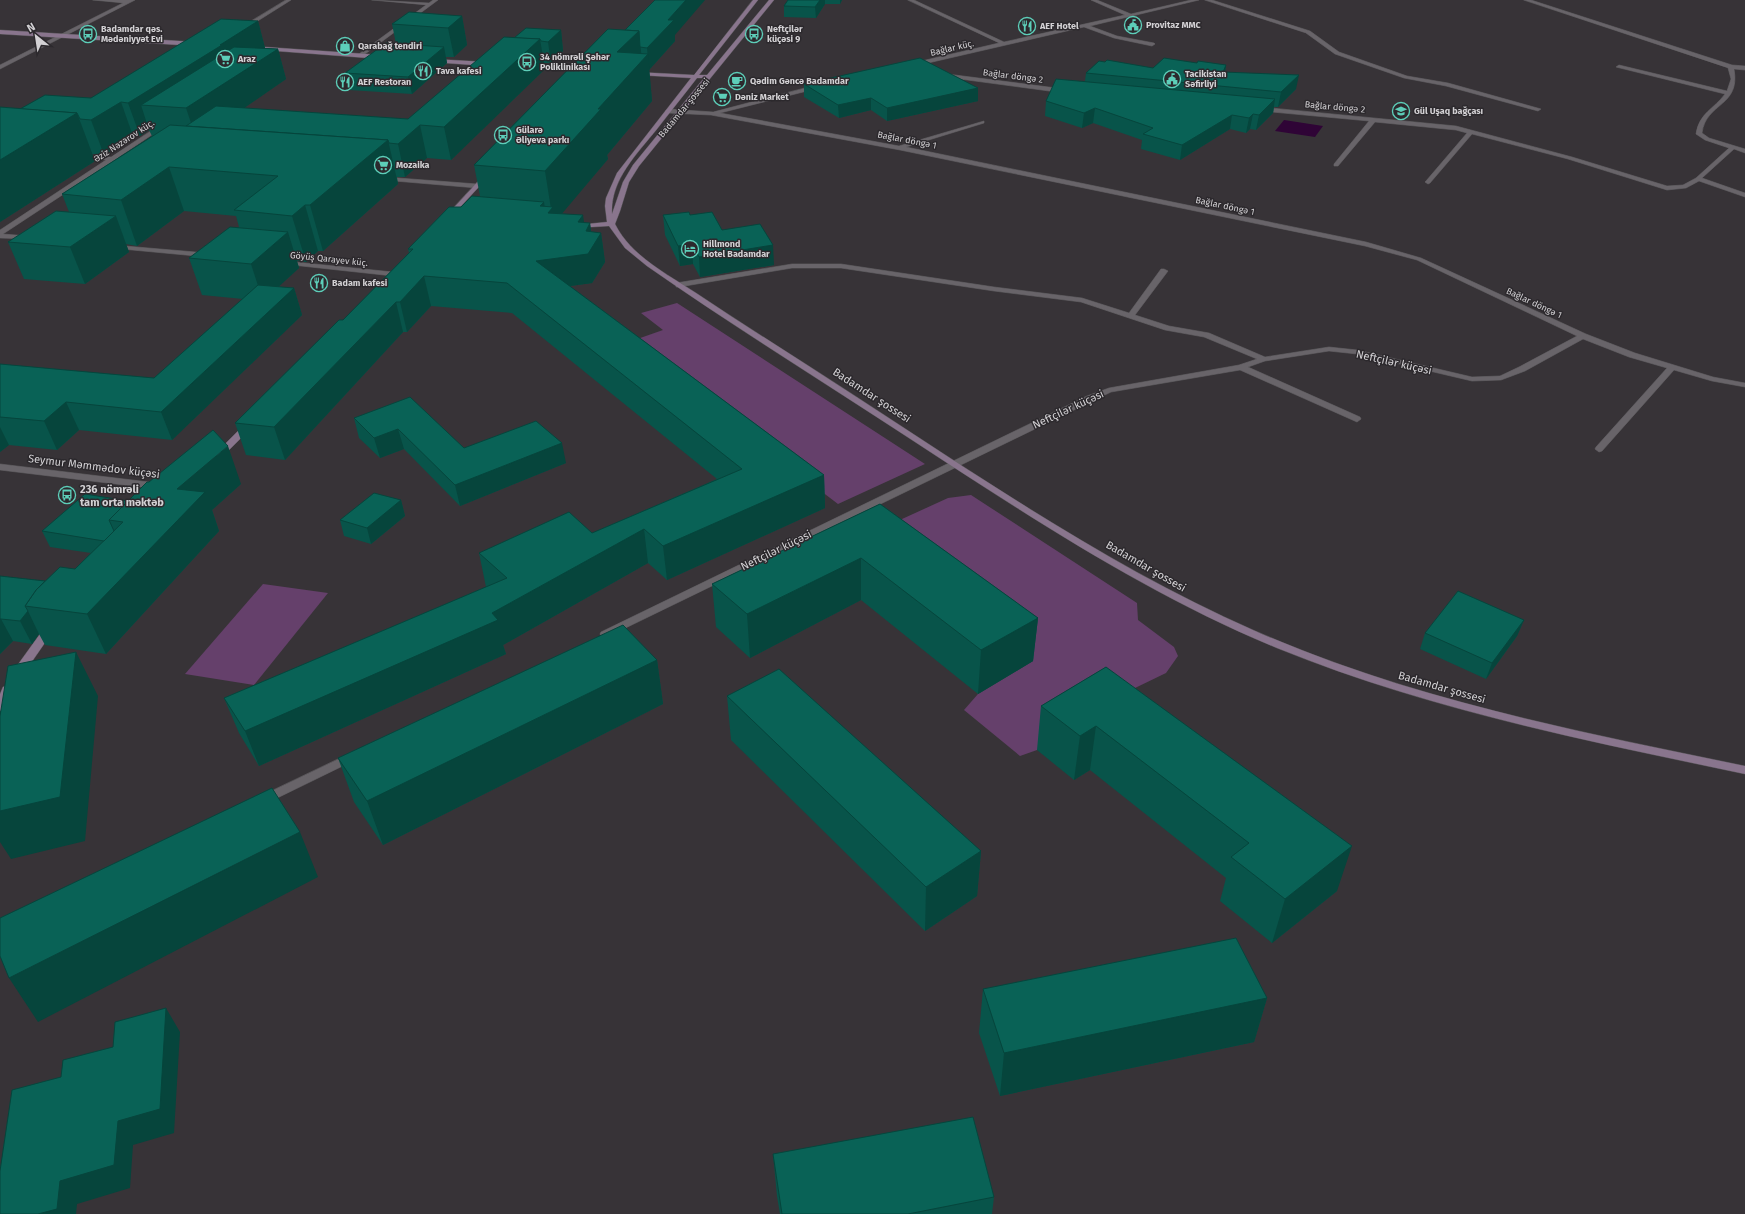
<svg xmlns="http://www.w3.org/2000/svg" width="1745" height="1214" viewBox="0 0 1745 1214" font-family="'Fira Sans',sans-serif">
  <rect width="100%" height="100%" fill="#373337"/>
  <g fill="#65406b">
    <polygon points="677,303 925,464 838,504 626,343 663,330 641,313"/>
    <polygon points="971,495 1137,603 1138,620 1174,647 1178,656 1166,673 1135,688 1115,687 1037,750 1020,756 964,710 978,694 1033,661 867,535 948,498"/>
    <polygon points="263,584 328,593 254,685 185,674"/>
  </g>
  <polygon fill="#2f0436" points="1284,120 1323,126 1315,137 1275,131"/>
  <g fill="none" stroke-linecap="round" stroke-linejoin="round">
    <g stroke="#545255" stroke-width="1">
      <g id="street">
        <polygon points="93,0 135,0 0,69 0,65 123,3"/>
        <polygon points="286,0 291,0 245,29 240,28"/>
        <polygon points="372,0 429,3 433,0 438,0 361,57 358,55 359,54 426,5"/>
        <polygon points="908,0 914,0 1004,42 1125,15 1091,0 1097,0 1131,14 1191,0 1199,0 1090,26 1117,36 1154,43 1155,44 1152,46 1114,38 1084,27 915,66 912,64 913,63 999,43"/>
        <polygon points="1205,0 1212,0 1310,31 1339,52 1407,76 1448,83 1541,109 1538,111 1446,86 1404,78 1335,54 1306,33"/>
        <path d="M1524 0H1531L1732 65 1745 66V70L1734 69C1741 107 1706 102 1702 133L1709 138 1745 149V153L1734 149 1702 178 1745 193V197L1699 181 1686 188 1667 190 1568 159 1472 134 1430 183 1428 184 1425 182 1426 181 1467 133 1456 130 1375 122 1338 166H1334V164L1369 121 1261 111 1258 109 1261 107 1456 126 1572 157 1667 186 1683 185 1696 178 1729 148 1705 140 1696 134C1699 113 1714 109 1725 94L1616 67 1619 65 1727 91 1731 79 1728 68Z"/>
        <polygon points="947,74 1064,89 1067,91 1064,93 945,77 944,76"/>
        <polygon points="817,85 819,86 819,88 720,113 899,146 984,121 984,123 906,147 1366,242 1421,258 1586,334 1635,353 1713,377 1745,383 1745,387 1712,381 1674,370 1602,451 1599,452 1595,449 1596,447 1667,368 1629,357 1583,339 1525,371 1501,380 1472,381 1357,354 1329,351 1265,361 1248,367 1360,417 1361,419 1357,422 1240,370 1111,392 609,636 601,636 600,634 601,632 1087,396 1109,388 1239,365 1257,359 1204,337 1165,330 1081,302 994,291 841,268 792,268 679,287 676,287 676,283 792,264 841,264 994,287 1082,298 1129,313 1161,269 1164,269 1168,271 1135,315 1169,326 1209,333 1265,357 1329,347 1357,350 1472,377 1500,376 1519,367 1577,336 1417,260 1365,246 900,150 711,115 668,113 665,111 668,109 713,112"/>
        <polygon points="160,125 165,126 119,157 132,159 132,161 114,161 3,234 28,236 30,237 30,239 0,238 0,230 106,160 80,158 77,156 78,155 111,157"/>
        <polygon points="385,177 477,184 480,186 477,188 383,180 382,179"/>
        <polygon points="113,245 207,253 210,255 207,257 111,248 111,246"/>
        <polygon points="285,261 393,272 397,274 393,276 283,264 281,263"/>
        <polygon points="0,464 157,483 161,486 157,489 0,470"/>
        <polygon points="351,753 355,754 357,757 355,760 267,803 263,804 259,803 257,800 259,797"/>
      </g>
    </g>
    <g stroke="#545255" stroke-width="1">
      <g id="secondary">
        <path d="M753 0H758L699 75H707L769 0H774L639 166 629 182 620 211 615 224C631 256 667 274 696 293 732 317 768 340 804 363 950 456 1094 560 1253 630 1412 700 1576 731 1745 766V774C1584 740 1430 710 1277 648 1146 594 1027 515 909 438 822 381 733 326 647 266L625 248 609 226 575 228 574 227 577 225 607 222 605 206 606 198 617 173 691 78 637 75 635 74V72L694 75ZM697 78H704L633 165 623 182 612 214C610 180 637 154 657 129 670 112 684 95 697 78Z"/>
        <polygon points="0,30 196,42 199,44 196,46 0,34"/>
        <polygon points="265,47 381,55 384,57 381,59 263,50 262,49"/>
        <polygon points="433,59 487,62 490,64 487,66 431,62 431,60"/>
        <polygon points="529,65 581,68 584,70 581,72 531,68 528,66"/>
        <polygon points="484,175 489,176 450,218 446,218 446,216"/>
        <polygon points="248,423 251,424 252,426 251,428 221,458 215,458 214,456 215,454 245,424"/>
        <polygon points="49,626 53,627 54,629 53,631 22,676 14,676 13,673 14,670 45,627"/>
        <polygon points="7,686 11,687 12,690 4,710 0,711 0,694 3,687"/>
      </g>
    </g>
    <use href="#street" fill="#686469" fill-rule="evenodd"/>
    <use href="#secondary" fill="#89758d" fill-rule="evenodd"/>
  </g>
  <g fill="#08544a">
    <polygon points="788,0 842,0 840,4 825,4 816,18 784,17 784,6"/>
    <polygon points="462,16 467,45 454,57 446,57 447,63 412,94 349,90 345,73 396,44 392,24"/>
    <polygon points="258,21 265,48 278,49 286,79 244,108 408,119 514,38 561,30 563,51 551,63 544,63 545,69 451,160 427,158 405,177 397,177 398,184 323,251 318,251 306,262 297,261 299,268 278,287 294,288 302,315 172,440 79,430 57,450 9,445 0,452 0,364 154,378 243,299 202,295 189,258 239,227 236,216 184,211 137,246 126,244 129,252 85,284 24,279 8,242 69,212 62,194 152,136 149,130 140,136 133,136 104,155 92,154 95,161 0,222 0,107 20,109 91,98"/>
    <polygon points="608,29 675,35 675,41 649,70 652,101 607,155 608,159 561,214 584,223 590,223 591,232 601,233 605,262 592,283 570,286 824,475 825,508 667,580 648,563 503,645 506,654 259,766 239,733 224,698 486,587 479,553 592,533 717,479 512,313 431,306 407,332 403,332 285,460 246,455 235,423 343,320 409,253 408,249 461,207 480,196 474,165"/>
    <polygon points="1197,63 1226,65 1225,72 1296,89 1278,107 1274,107 1273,113 1256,130 1250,129 1246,133 1230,129 1180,160 1141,149 1142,140 1093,123 1082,128 1045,116 1046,101 1085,81 1086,73 1153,68"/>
    <polygon points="804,84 978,101 887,121 871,110 839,118 804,97"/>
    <polygon points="663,215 690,215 722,230 774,265 700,277 693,264 680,266 665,235"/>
    <polygon points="354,418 464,448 566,463 460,506 404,449 380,458 359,438"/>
    <polygon points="241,484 212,510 219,531 106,654 45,645 39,634 32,644 13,641 0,654 0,576 45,581 75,569 91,553 50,547 42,531 128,501"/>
    <polygon points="401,500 405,516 371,544 344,536 340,520"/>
    <polygon points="880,504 1038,618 1033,661 978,694 861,600 750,658 716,627 712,584"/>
    <polygon points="1524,620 1517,636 1486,679 1420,649 1425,633"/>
    <polygon points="657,660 663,704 383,845 354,802 338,758"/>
    <polygon points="1106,667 1337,891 1272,943 1220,901 1226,878 1090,770 1074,780 1037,750 1041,706"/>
    <polygon points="727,696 981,851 977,896 925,931 731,740"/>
    <polygon points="983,989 1267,998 1254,1042 1000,1096 979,1033"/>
    <polygon points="773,1154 994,1197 992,1214 780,1214 777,1196"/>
  </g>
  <g fill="#06453c">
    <polygon points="686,0 705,0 675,35 675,41 649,70 647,48 668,20"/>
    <polygon points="820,0 825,0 825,4 816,18 815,7"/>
    <polygon points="840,0 842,0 840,4"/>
    <polygon points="462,16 467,45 454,57 448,28"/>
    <polygon points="258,21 266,52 141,105 149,130 140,136 128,103"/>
    <polygon points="561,30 563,51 551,63 548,42"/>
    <polygon points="639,31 642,61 648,54 652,101 607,155 608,159 555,222 548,213 551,209 545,171 598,109 617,52"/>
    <polygon points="540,39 545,69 451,160 444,127"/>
    <polygon points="444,47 447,63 412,94 408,77"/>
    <polygon points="278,49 286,79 211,131 193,129 186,108"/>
    <polygon points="1226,65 1224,79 1223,72"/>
    <polygon points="1299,75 1296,89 1278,107 1281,92"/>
    <polygon points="978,88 978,101 887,121 887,108"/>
    <polygon points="871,98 871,110 839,118 838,105"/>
    <polygon points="1275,99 1273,113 1256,130 1259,115"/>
    <polygon points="121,102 133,136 104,155 91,120"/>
    <polygon points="1095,108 1093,123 1082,128 1084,113"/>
    <polygon points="77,113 95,161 0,222 0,160"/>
    <polygon points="1253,114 1250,129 1246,133 1249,118"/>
    <polygon points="1232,115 1230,129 1180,160 1182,145"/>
    <polygon points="420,125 427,158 405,177 398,144"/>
    <polygon points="388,140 398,184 323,251 310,205"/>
    <polygon points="169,167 184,211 137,246 121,200"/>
    <polygon points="544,202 548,230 540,206"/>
    <polygon points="305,205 318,251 306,262 292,216"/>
    <polygon points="583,215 587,244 578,222"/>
    <polygon points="116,216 129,252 85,284 70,247"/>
    <polygon points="590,223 593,246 601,233 605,262 592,283 541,290 536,261 586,231"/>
    <polygon points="288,232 299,268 263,301 251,264"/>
    <polygon points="692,244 693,264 680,266 678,246"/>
    <polygon points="773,245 774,265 700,277 699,257"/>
    <polygon points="424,276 431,306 407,332 400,302"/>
    <polygon points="294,288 302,315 172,440 161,412"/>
    <polygon points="396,302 403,332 285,460 274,427"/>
    <polygon points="66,402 79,430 57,450 44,421"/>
    <polygon points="0,427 9,445 0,452"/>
    <polygon points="398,429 404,449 380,458 374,438"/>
    <polygon points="562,443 566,463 460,506 455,485"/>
    <polygon points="228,446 241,484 212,510 219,531 106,654 87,614 177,489"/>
    <polygon points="824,475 825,508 667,580 663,546"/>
    <polygon points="401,500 405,516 371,544 367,528"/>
    <polygon points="644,529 648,563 503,645 506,654 259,766 245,731 492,613"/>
    <polygon points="861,558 861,600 750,658 747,614"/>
    <polygon points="28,611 39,634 32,644 20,621"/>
    <polygon points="1038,618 1033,661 978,694 981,650"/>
    <polygon points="0,619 1,619 13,641 0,654"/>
    <polygon points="1524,620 1517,636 1486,679 1492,663"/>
    <polygon points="76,652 98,696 85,841 11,859 0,842 0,811"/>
    <polygon points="657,660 663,704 383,845 367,801"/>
    <polygon points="1096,726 1090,770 1074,780 1080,736"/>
    <polygon points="300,832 318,877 38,1022 9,978"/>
    <polygon points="1352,846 1337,891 1272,943 1285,899"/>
    <polygon points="981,851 977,896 925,931 926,887"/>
    <polygon points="1267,998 1254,1042 1000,1096 1004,1053"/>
    <polygon points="166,1008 180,1032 174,1133 133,1145 130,1188 77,1204 76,1214 38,1214 60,1181 118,1121"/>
  </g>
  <g fill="#096256" stroke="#06453c">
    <polygon points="655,0 686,0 668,20 674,20 647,48 640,47 639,31 625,30"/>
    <polygon points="788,0 820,0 815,7 784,6"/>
    <polygon points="409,12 462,16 448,28 392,24"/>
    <polygon points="221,19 258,21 220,45 222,45 128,103 121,102 91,120 80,119 77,113 20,109 45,95 91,98"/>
    <polygon points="526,28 561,30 548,42 541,41 540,39 514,38"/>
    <polygon points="608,29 639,31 617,52 648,54 598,109 601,109 545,171 474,165"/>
    <polygon points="504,37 540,39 444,127 420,125 398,144 389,143 388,140 186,126 216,106 408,119"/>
    <polygon points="386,43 444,47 408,77 345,73"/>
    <polygon points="234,47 278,49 186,108 141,105"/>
    <polygon points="920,58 978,88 887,108 871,98 838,105 804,84"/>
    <polygon points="1164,58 1197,63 1198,61 1226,65 1223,72 1299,75 1281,92 1086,73 1099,61 1105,62 1107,60 1153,68"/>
    <polygon points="1056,79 1275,99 1259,115 1253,114 1249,118 1232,115 1182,145 1143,134 1153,128 1095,108 1084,113 1046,101"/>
    <polygon points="0,107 77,113 0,160"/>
    <polygon points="170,125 388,140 310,205 305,205 292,216 234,210 278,176 169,167 121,200 62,194"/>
    <polygon points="472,196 544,202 540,206 553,207 548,213 583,215 578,222 590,223 586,231 601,233 588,254 536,261 824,475 663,546 644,529 492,613 498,620 245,731 224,698 507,578 479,553 569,512 592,533 742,469 507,283 424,276 400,302 396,302 274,427 235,423 339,320 343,320 413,249 408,249 449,207 461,207"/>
    <polygon points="56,211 116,216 70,247 8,242"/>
    <polygon points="689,212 690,215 712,212 722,230 760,224 773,245 699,257 692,244 678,246 663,215"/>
    <polygon points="230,227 288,232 251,264 189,258"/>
    <polygon points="258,285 294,288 161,412 66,402 44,421 0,417 0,364 154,378"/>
    <polygon points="410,397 464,448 536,421 562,443 455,485 398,429 374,438 354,418"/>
    <polygon points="213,430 228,446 177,489 205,492 87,614 25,606 36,590 60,567 75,569 123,522 109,520 147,482 149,482"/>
    <polygon points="374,493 401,500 367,528 340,520"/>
    <polygon points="85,494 128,501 109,520 114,531 104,541 42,531"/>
    <polygon points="880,504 1038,618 981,650 861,558 747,614 712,584"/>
    <polygon points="0,576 45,581 36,590 25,606 28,611 20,621 1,619 0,619"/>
    <polygon points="1458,591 1524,620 1492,663 1425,633"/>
    <polygon points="623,625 657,660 367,801 338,758"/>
    <polygon points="76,652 60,797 0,811 0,716 8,666"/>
    <polygon points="1106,667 1352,846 1285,899 1231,857 1249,843 1096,726 1080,736 1041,706"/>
    <polygon points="779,669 981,851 926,887 727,696"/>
    <polygon points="272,788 300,832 9,978 0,956 0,918"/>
    <polygon points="1236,938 1267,998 1004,1053 983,989"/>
    <polygon points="166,1008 160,1109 118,1121 114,1165 60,1181 57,1209 38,1214 0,1214 0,1171 12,1090 61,1077 63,1060 113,1047 115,1022"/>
    <polygon points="973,1117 994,1197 908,1214 782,1214 773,1154"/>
  </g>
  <defs>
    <g id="civic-ring" transform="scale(0.9)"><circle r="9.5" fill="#2c292d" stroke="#5dceb9" stroke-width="1.5"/><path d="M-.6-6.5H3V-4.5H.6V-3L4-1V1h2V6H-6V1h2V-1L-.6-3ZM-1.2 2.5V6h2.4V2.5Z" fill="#5dceb9"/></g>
    <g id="restaurant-ring" transform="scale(0.9)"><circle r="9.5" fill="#2c292d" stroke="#5dceb9" stroke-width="1.5"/><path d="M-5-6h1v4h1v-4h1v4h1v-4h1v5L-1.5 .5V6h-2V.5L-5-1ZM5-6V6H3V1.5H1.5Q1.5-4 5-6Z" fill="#5dceb9"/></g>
    <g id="bus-ring" transform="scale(0.9)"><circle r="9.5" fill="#2c292d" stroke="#5dceb9" stroke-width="1.5"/><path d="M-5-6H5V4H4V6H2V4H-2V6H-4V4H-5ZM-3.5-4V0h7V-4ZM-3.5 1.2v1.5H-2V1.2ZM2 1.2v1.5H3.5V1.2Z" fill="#5dceb9"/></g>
    <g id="shop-ring" transform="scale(0.9)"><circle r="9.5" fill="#2c292d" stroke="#5dceb9" stroke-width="1.5"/><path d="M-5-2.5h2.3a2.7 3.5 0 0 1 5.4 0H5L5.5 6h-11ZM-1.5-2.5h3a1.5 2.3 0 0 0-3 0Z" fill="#5dceb9"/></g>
    <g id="supermarket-ring" transform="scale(0.9)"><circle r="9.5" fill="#2c292d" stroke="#5dceb9" stroke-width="1.5"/><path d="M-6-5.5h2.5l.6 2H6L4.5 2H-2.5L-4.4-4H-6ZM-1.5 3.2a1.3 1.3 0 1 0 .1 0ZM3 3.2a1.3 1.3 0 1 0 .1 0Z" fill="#5dceb9"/></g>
    <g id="cafe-ring" transform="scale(0.9)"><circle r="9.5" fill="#2c292d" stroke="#5dceb9" stroke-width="1.5"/><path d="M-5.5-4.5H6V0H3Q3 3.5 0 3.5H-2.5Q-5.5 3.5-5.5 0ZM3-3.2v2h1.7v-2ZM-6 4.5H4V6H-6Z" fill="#5dceb9"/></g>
    <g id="school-ring" transform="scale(0.9)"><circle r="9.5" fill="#2c292d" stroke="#5dceb9" stroke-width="1.5"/><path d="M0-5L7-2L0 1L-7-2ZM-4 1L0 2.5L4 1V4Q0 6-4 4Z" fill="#5dceb9"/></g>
    <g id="hotel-ring" transform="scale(0.9)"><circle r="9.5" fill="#2c292d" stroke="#5dceb9" stroke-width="1.5"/><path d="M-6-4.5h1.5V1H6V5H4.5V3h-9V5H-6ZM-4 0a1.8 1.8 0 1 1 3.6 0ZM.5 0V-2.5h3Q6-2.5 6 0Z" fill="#5dceb9"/></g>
  </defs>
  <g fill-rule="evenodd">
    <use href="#civic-ring" x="1133" y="25"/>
    <use href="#restaurant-ring" x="1027" y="26"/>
    <use href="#bus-ring" x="88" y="34"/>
    <use href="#bus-ring" x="754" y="34"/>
    <use href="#shop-ring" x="345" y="46"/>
    <use href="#supermarket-ring" x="225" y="59"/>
    <use href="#bus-ring" x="527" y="62"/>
    <use href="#restaurant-ring" x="423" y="71"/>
    <use href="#civic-ring" x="1172" y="79"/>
    <use href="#cafe-ring" x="737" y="81"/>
    <use href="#restaurant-ring" x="345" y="82"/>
    <use href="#supermarket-ring" x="722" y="97"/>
    <use href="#school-ring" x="1401" y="111"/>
    <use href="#bus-ring" x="503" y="135"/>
    <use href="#supermarket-ring" x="383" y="165"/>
    <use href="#hotel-ring" x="690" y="249"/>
    <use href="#restaurant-ring" x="319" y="283"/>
    <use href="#bus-ring" x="67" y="495"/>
  </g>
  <g text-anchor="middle" stroke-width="3" stroke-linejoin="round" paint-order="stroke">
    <g font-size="9" font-weight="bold" fill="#d3d1d4" stroke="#2c292d" text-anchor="start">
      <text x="1146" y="28">Provitaz MMC</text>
      <text x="1040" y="29">AEF Hotel</text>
      <text x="101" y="32">Badamdar qəs.<tspan x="101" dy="10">Mədəniyyət Evi</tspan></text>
      <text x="767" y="32">Neftçilər<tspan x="767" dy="10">küçəsi 9</tspan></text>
      <text x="358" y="49">Qarabağ tendiri</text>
      <text x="540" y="60">34 nömrəli Şəhər<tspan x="540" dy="10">Poliklinikası</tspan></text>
      <text x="238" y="62">Araz</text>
      <text x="436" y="74">Tava kafesi</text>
      <text x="1185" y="77">Tacikistan<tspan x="1185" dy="10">Səfirliyi</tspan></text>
      <text x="750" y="84">Qədim Gəncə Badamdar</text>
      <text x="358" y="85">AEF Restoran</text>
      <text x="735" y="100">Dəniz Market</text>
      <text x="1414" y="114">Gül Uşaq bağçası</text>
      <text x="516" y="133">Gülarə<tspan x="516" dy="10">Əliyeva parkı</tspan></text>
      <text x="396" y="168">Mozaika</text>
      <text x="703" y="247">Hillmond<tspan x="703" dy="10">Hotel Badamdar</tspan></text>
      <text x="332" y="286">Badam kafesi</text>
    </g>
    <g font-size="9" fill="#d3d1d4" stroke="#2c292d">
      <text transform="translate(952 48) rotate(-13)" y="3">Bağlar küç.</text>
      <text transform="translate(1013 76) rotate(7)" y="3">Bağlar döngə 2</text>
      <text transform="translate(1335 107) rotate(5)" y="3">Bağlar döngə 2</text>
      <text transform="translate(684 108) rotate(-50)" y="3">Badamdar şossesi</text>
      <text transform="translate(907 140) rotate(11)" y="3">Bağlar döngə 1</text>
      <text transform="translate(124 141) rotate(-33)" y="3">Əziz Nəzərov küç.</text>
      <text transform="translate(1225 206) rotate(12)" y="3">Bağlar döngə 1</text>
      <text transform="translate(329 259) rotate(6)" y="3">Göyüş Qarayev küç.</text>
      <text transform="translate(1534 303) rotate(25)" y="3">Bağlar döngə 1</text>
    </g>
    <g font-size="11" fill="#d3d1d4" stroke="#2c292d">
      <text transform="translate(1394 362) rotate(13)" y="4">Neftçilər küçəsi</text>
      <text transform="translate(872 395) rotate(33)" y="4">Badamdar şossesi</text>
      <text transform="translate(1068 409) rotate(-25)" y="4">Neftçilər küçəsi</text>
      <text transform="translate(94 466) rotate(7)" y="4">Seymur Məmmədov küçəsi</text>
      <text transform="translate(776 550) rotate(-26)" y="4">Neftçilər küçəsi</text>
      <text transform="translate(1146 566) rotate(30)" y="4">Badamdar şossesi</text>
      <text transform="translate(1442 687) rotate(16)" y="4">Badamdar şossesi</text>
    </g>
    <g font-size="11" font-weight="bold" fill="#d3d1d4" stroke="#2c292d" text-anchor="start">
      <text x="80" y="493">236 nömrəli<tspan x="80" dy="13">tam orta məktəb</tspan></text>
    </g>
  </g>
  <g transform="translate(36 36) rotate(330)" stroke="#2c292d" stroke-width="3" paint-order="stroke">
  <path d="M0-3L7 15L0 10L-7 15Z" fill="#d3d1d4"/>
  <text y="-6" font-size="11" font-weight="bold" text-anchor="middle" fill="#d3d1d4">N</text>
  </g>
</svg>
